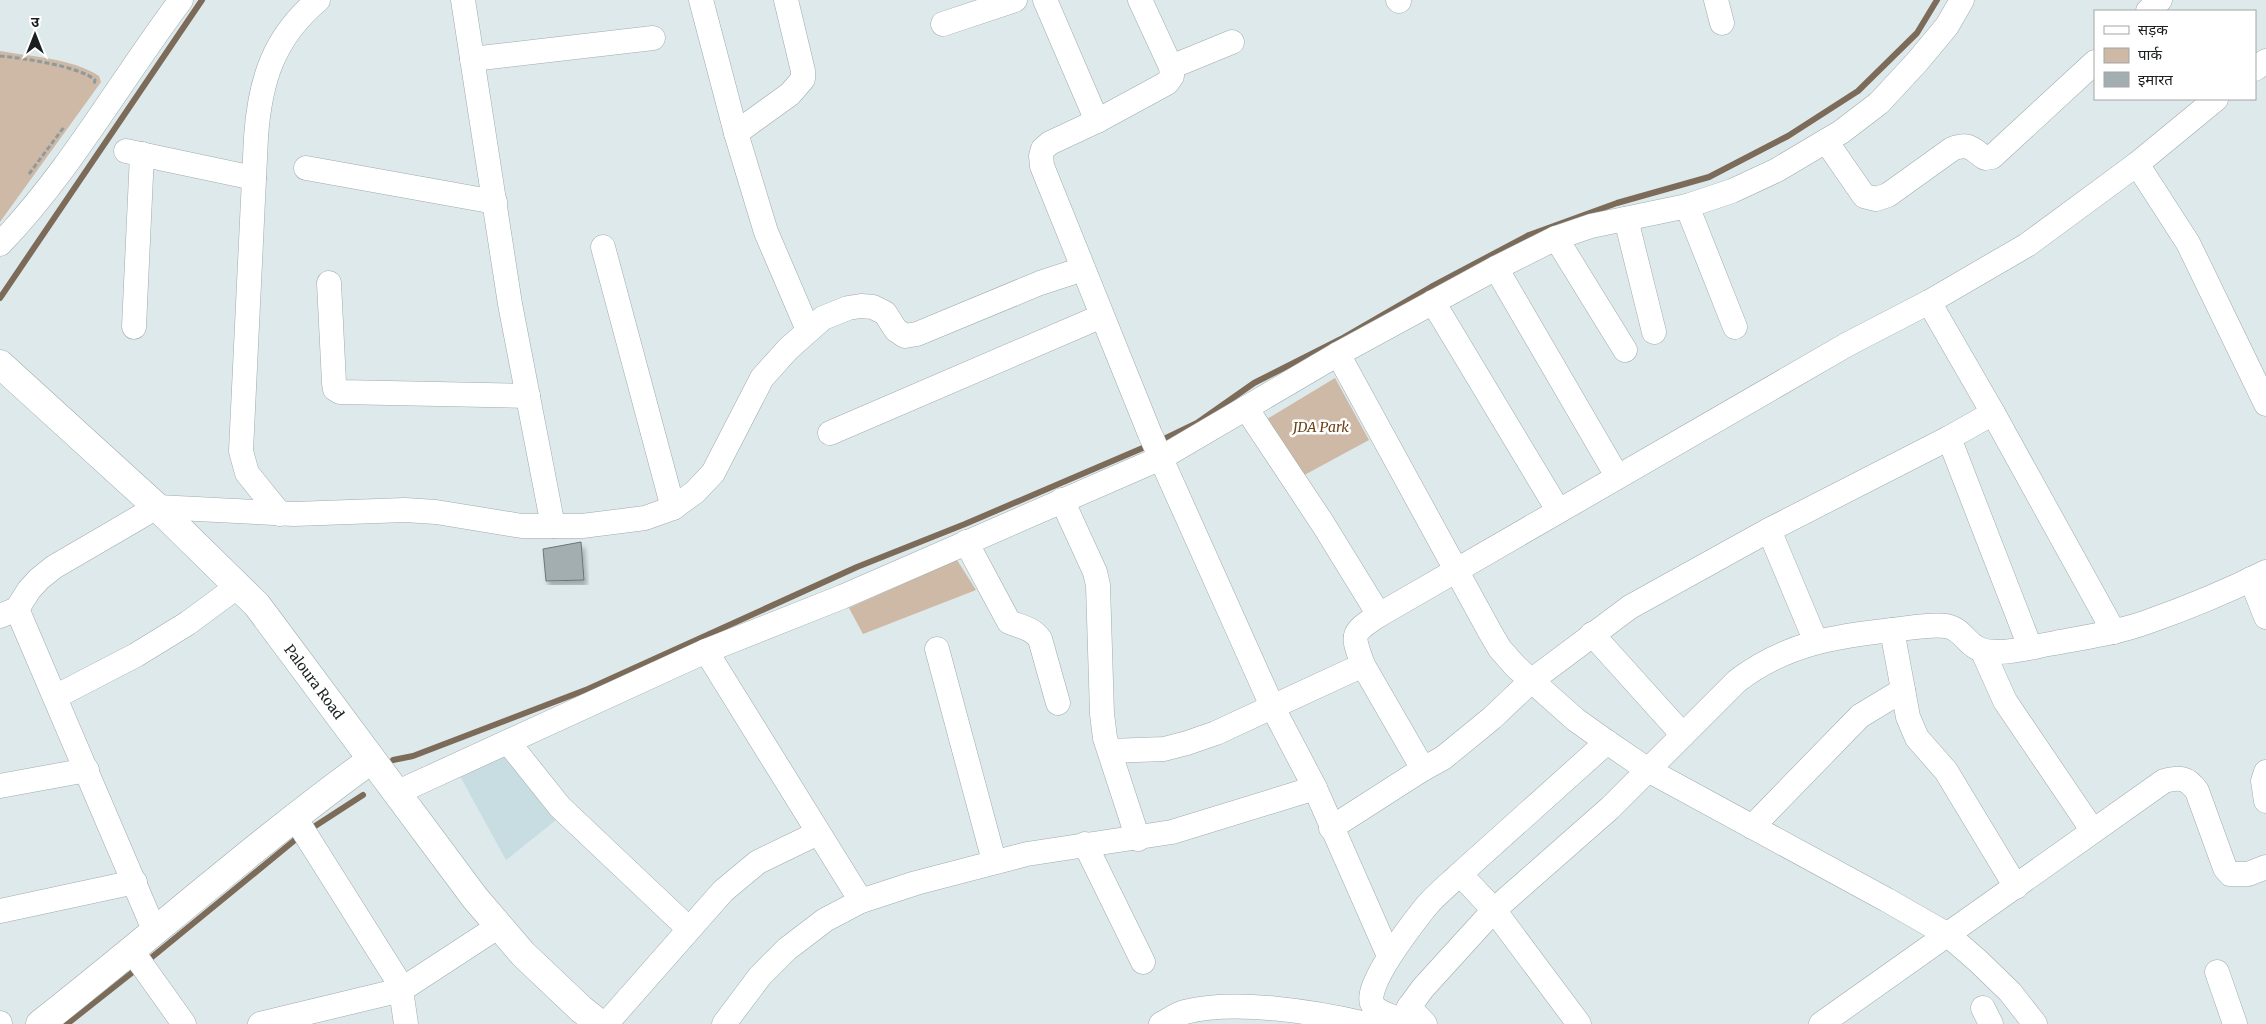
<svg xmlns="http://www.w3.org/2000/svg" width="2266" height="1024" viewBox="0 0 2266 1024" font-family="Merriweather,'Noto Sans Devanagari',serif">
  <defs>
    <filter id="shadow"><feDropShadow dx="3" dy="5.5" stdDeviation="2.5" flood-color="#0004"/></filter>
  </defs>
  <rect width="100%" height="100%" fill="#dde9eb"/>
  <polygon fill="#c8dde1" points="512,753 556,820 506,860 460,776"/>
  <g fill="#cdb9a6">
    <path d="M0 51C32 57 71 58 99 76L101 82 0 222Z"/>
    <polygon points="1335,378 1369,440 1297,479 1262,422"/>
    <polygon points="957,560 976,590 863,634 849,608"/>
  </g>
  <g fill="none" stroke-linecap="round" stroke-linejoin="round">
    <g stroke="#7d6b59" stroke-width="6">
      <polyline points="0,298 202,0"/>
      <polyline points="393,760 413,756 588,689 857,567 965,524 1166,438 1197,423 1254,383 1341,339 1431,287 1529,235 1617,203 1709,177 1788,136 1858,91 1917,33 1937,0"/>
      <polyline points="309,830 363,795"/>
      <polyline points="146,962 301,835"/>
      <polyline points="67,1024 138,968"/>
    </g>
  </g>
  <polygon fill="#a3aeb0" stroke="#6a7577" filter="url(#shadow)" points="581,542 584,580 546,581 543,549"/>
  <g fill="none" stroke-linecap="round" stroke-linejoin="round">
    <g stroke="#9fabad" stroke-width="25">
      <g id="street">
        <polyline points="463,0 510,304 553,526"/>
        <polyline points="701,0 736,133"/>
        <polyline points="786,0 803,71 803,79 790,94 736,133 766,232 808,330"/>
        <polyline points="1045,0 1097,121"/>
        <polyline points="1140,0 1171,67 1172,76 1167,83 1097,121 1050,143 1043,149 1041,156 1042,166 1150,434 1272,706 1315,788 1389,956"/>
        <polyline points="1398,0 1399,1"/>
        <polyline points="1716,0 1722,23"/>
        <polyline points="2148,11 2160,0"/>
        <polyline points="943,24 1015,0"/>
        <polyline points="472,59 653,38"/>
        <polyline points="1171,67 1232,42"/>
        <polyline points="2255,69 2266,61"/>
        <path d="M1826 141 1864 196 1876 199 1888 195 1952 149C1969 142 1972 149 1985 158L1992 157 2095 62"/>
        <polyline points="126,151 254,178"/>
        <polyline points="2137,164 2188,243 2266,404"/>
        <polyline points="306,168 495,202"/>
        <polyline points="1687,206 1735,327"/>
        <polyline points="1626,219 1654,332"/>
        <polyline points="1556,238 1625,350"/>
        <path d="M0 244C71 170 120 81 181 0"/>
        <polyline points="603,247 673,508"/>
        <polyline points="1496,268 1617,476"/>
        <polyline points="329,283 334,383 335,389 340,392 528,396"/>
        <polyline points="1433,302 1558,510"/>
        <polyline points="1929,302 1993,413 2114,632"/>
        <polyline points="134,327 142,154"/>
        <polyline points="1338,354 1490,632 1500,649 1516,667 1576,720 1607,742 1648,770 1887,900 1948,935 1978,961 2010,992 2035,1024"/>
        <path d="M1246 408 1323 524 1379 615C1350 634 1352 634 1363 665"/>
        <polyline points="830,433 1102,316"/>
        <polyline points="1949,438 2030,647"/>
        <polyline points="1062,500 1095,572 1098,585 1102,714 1105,738 1138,839"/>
        <path d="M280 514 247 473 241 451 256 137C260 81 273 38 318 0"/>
        <polyline points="1769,530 1816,642"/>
        <path d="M966 542 1009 622C1021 627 1032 628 1040 639L1058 703"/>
        <polyline points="2251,579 2266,617"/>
        <polyline points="17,609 155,932"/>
        <polyline points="1379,615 1848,344 1929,302 2027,245 2137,164 2216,99"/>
        <polyline points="0,616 17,609 29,590 39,579 54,567 157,507 294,514 405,510 436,512 522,526 582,526 645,518 673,508 695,492 713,473 762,378 788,349 823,318 848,308 861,306 873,307 885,313 896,330 905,336 917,334 1040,283 1083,269"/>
        <polyline points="1892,630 1908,717 1917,738 1946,771 2016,887"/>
        <polyline points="1592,634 1683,735"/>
        <polyline points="937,649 994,861"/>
        <polyline points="706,651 861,901"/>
        <polyline points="1983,652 2005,701 2093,831"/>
        <polyline points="55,697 136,655 188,623 238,586"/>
        <polyline points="508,742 560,807 689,929"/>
        <polyline points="1110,751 1164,749 1187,743 1216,733 1363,665 1423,769 1443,758 1492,718 1531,681 1630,607 1769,530 1949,438 1993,413"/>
        <polyline points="2266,772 2263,781 2266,801"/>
        <polyline points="0,786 87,770"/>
        <polyline points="396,793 706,651 842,597 1161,458 1338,354 1496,268 1556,238 1591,226 1687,206 1732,191 1777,170 1841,132 1879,103 1917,62 1947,26 1962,0"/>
        <polyline points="294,816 396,978 401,990 406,1024"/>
        <polyline points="1752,827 1860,716 1903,690"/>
        <polyline points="1331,828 1423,769"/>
        <polyline points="1085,844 1143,962"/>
        <polyline points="0,911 135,882"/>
        <polyline points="132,951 184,1024"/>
        <polyline points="2217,972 2235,1024"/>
        <polyline points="1409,1007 1425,1024"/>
        <polyline points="1983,1008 1991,1024"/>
        <path d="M1404 1021C1395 1017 1378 1013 1373 1005 1361 989 1413 923 1424 909 1434 896 1448 885 1460 874"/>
        <polyline points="0,1023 0,1024"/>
        <polyline points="260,1024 401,990 499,926"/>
        <polyline points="606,1024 723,891 758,862 818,833"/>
        <polyline points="724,1024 760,976 787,949 825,920 861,901 916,883 1027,854 1172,832 1315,788"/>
        <path d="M1161 1024C1169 1020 1177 1014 1185 1012 1236 999 1316 1012 1366 1024"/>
        <path d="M1403 1024 1409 1007 1423 988 1494 910 1610 808 1737 681C1785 644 1835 636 1893 630 1911 628 1929 624 1946 626 1968 630 1965 653 1998 652 2017 652 2036 646 2055 643 2085 637 2117 633 2147 622 2187 608 2228 591 2266 572"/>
        <polyline points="1579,1024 1494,910 1460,874 1607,742"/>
        <path d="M1821 1024 2164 781C2179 777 2187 777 2197 791L2225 868 2230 874H2248L2266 867"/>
      </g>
    </g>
    <g stroke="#9fabad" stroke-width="29">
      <g id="secondary">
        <path id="s1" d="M0 364 157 507 257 605 475 898 523 954 581 1009 600 1024"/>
        <path d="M40 1024C151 937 256 843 371 760"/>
      </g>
    </g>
    <g stroke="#919a9b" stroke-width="3" stroke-dasharray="5 2.5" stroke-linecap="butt">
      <path d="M0 56C22 58 79 66 95 80L94 85"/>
      <polyline points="29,174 64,127"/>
    </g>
    <use href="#street" stroke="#fff" stroke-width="24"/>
    <use href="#secondary" stroke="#fff" stroke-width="28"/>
  </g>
  <g text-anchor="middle" stroke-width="5" stroke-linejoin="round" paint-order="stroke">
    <g font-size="14" font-style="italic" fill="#6b4217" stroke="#fff">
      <text x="1321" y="432">JDA Park</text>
    </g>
    <g font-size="14" fill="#1b1f20" stroke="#fff">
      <text dy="5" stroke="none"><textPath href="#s1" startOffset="448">Paloura Road</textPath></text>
    </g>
  </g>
  <rect x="2094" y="10" width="162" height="90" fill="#ffffff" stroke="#a4a5a6"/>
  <rect x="2104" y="26" width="25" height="8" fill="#ffffff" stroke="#a4a5a6"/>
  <text x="2138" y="35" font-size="15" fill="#1b1f20">सड़क</text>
  <rect x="2104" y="48" width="25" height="15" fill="#cdb9a6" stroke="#a4a5a6"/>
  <text x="2138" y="60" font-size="15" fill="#1b1f20">पार्क</text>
  <rect x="2104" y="72" width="25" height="15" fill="#a3aeb0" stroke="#a4a5a6"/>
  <text x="2138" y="85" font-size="15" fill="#1b1f20">इमारत</text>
  <g transform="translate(35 35)" stroke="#ffffff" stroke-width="4" paint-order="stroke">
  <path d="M0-4L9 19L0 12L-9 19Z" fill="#1b1f20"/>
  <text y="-8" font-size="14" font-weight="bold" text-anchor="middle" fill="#1b1f20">उ</text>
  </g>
</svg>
